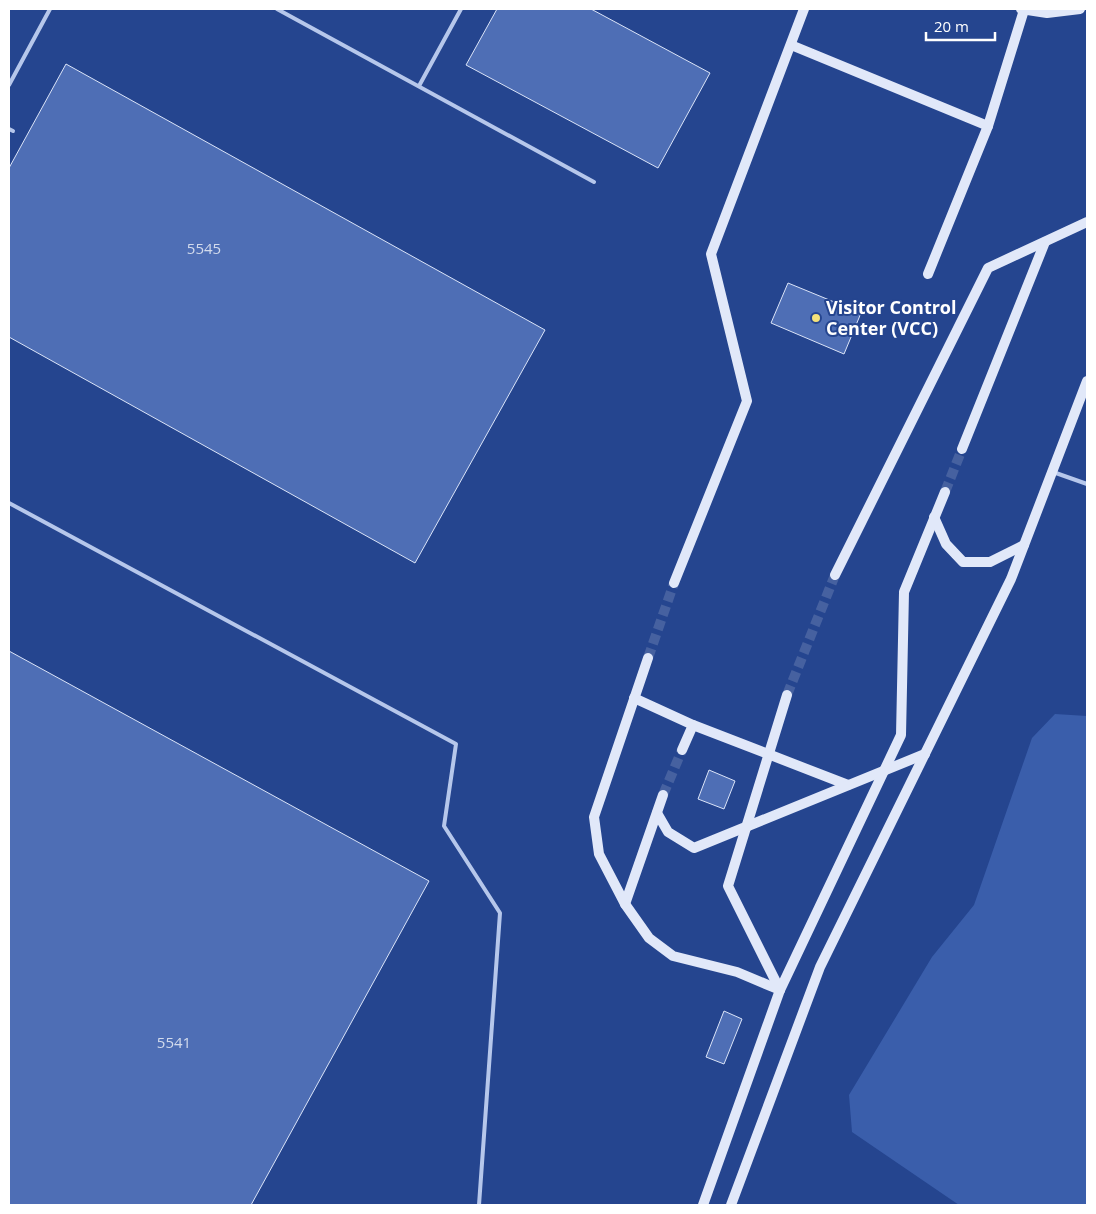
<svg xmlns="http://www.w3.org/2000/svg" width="1096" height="1214" viewBox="0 0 1096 1214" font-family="'Open Sans',sans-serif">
  <rect width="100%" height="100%" fill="#25458f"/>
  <polygon fill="#3a5eab" points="1055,714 1087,716 1087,1205 959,1205 852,1132 849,1095 932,957 974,905 1032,738"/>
  <g fill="#4e6eb5" stroke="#dbe4f8">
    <polygon points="497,9 591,9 710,73 658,168 466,65"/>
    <polygon points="66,64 545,330 415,563 9,337 9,168"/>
    <polygon points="788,283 861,313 844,354 771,323"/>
    <polygon points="9,651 429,881 251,1205 9,1205"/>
    <polygon points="709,770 735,781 724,809 698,799"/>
    <polygon points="724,1011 742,1019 724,1064 706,1057"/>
  </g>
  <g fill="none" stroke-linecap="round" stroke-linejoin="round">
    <g stroke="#4661a0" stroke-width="10" stroke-dasharray="10 5" stroke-linecap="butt">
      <polyline points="945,492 962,449"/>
      <polyline points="648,658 674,583"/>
      <polyline points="787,695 835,575"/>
      <polyline points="663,795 682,750"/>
    </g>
    <g stroke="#b6c7eb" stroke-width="4">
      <polyline points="277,9 594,182"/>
      <polyline points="9,85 50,9"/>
      <polyline points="419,86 461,9"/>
      <polyline points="9,129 13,131"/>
      <polyline points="1053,472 1087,484"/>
      <polyline points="9,503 456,744 444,826 500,913 479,1205"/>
    </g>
    <g stroke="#e1e8f9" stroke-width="10">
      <polyline points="1021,9 1047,13 1080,9"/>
      <polyline points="791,45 988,126"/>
      <polyline points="928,274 988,126 1024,10"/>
      <polyline points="962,449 1045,242"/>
      <polyline points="934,517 946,544 963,562 990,562 1024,545"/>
      <polyline points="835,575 988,268 1087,222"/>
      <polyline points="674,583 747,401 711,254 804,9"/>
      <polyline points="648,658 594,817 599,854 625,904 649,938 673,956 737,972 780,990 703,1205"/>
      <polyline points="634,698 693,725 848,785"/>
      <polyline points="682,750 693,725"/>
      <polyline points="657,813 668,832 694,848 925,754"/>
      <polyline points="625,904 663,795"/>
      <polyline points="780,990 901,735 904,592 945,492"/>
      <polyline points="780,990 728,886 787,695"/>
      <polyline points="731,1205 820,967 1011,579 1087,381"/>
    </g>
  </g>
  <circle fill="#f5e27a" stroke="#25458f" stroke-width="2" cx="816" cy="318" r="5"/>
  <g text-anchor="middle" stroke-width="4" stroke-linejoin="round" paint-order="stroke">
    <g font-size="15" fill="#d3dbec">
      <text x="204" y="254">5545</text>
      <text x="174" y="1048">5541</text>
    </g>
    <g font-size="18" font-weight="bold" fill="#fff" stroke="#25458f" text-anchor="start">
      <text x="826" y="314">Visitor Control<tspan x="826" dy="21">Center (VCC)</tspan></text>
    </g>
  </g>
  <rect width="1096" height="1214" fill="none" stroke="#ffffff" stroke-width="20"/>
  <path d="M926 32v8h69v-8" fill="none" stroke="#ffffff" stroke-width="2.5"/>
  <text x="934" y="32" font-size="15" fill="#ffffff" stroke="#25458f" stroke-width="4" paint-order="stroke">20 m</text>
</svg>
